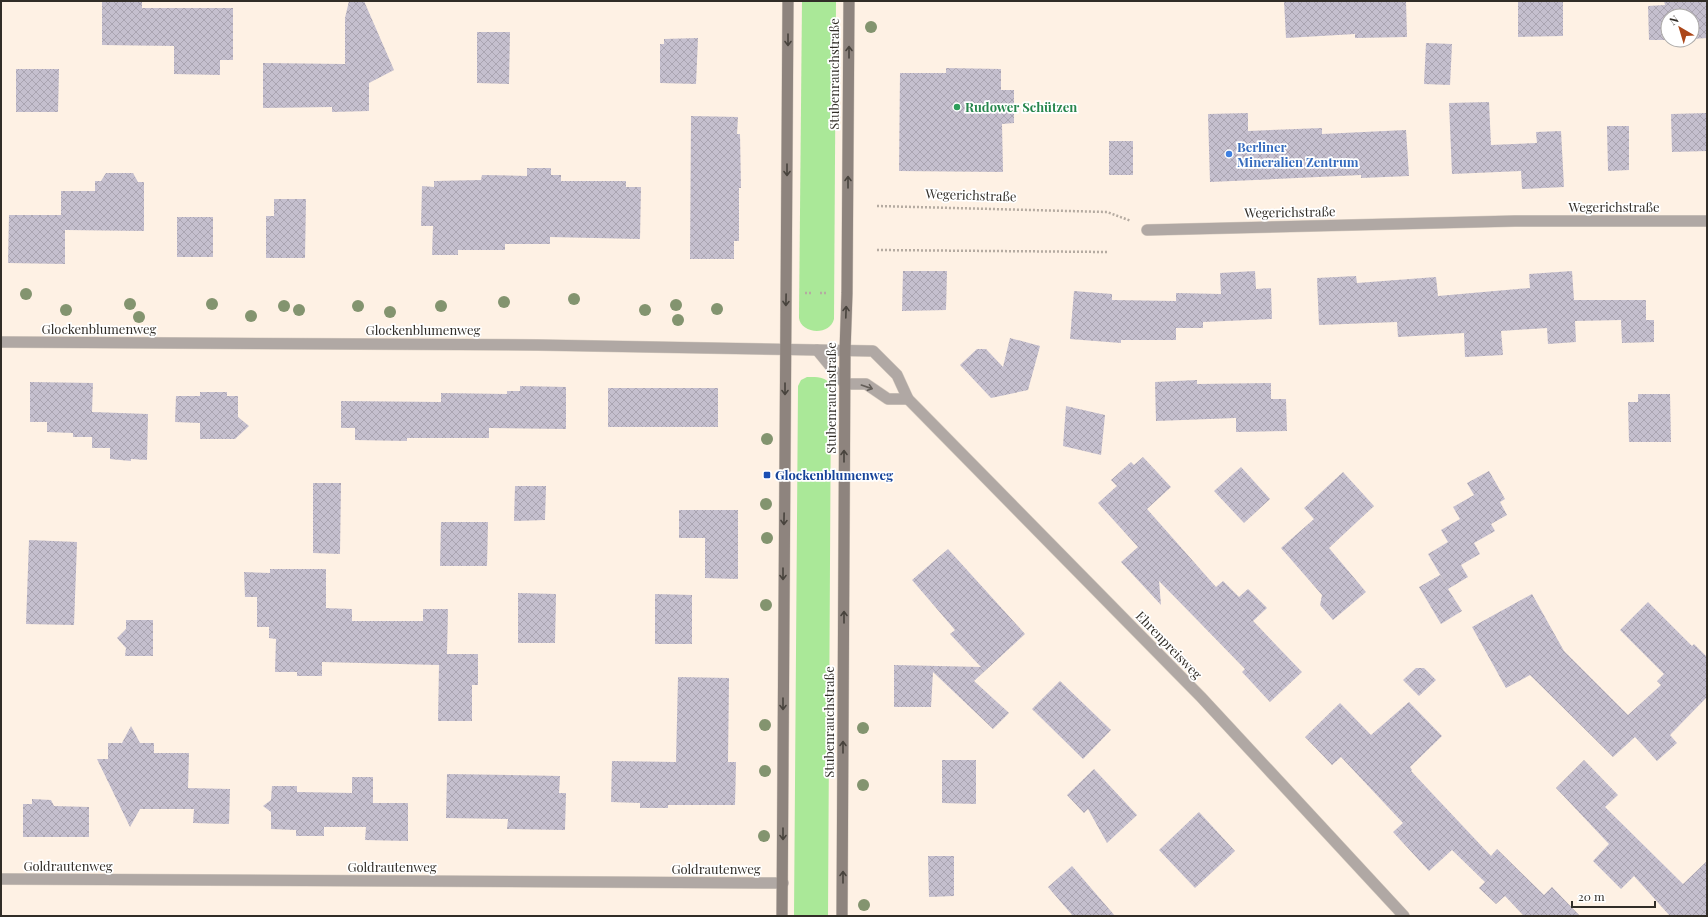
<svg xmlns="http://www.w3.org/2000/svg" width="1708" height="917" viewBox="0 0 1708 917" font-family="'Playfair Display',serif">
  <defs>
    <pattern id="building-cross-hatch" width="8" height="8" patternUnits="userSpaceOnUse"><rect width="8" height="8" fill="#c5bfce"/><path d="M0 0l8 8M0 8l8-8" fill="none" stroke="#aaa4b1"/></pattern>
  </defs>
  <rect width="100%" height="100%" fill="#fef1e4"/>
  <g fill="#aae898">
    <path d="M802 1H836L834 319C830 336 801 334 799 318Z"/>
    <path d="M807 377C817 377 826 376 831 386L828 916H794L798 386 801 380Z"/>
  </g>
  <g fill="url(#building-cross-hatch)">
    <polygon points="102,1 142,1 142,8 233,8 233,60 220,60 220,75 174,74 174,46 102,45"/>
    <polygon points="349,1 364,1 394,70 369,83 369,111 332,112 332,107 263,108 263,63 345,64 345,18"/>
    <polygon points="1284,1 1406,1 1407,37 1355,38 1355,34 1286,38"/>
    <polygon points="1518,1 1563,1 1563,36 1518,37"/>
    <polygon points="1664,1 1707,1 1707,38 1692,39 1692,16 1668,16 1668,40 1649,40 1648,6 1665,5"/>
    <polygon points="477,32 510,32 509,84 477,83"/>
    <polygon points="698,38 696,84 660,83 660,44 664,44 664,39"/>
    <polygon points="1426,43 1452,44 1450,85 1424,84"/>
    <polygon points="946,68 1001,69 1001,90 1014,90 1014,123 1002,124 1003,172 899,171 900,73 946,73"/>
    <polygon points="16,69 59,69 58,112 16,112"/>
    <polygon points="1489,102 1491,145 1537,143 1536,132 1561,131 1564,187 1522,189 1521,171 1452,174 1449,103"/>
    <polygon points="1248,113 1248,131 1322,128 1322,134 1406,130 1409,176 1361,178 1361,175 1210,182 1208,114"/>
    <polygon points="1707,113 1707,151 1672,152 1671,114"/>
    <polygon points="691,116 738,117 737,134 740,134 741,188 739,188 739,241 734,241 734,259 690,259"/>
    <polygon points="1607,126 1629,126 1629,170 1608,171"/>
    <rect x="1109" y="141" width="24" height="34"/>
    <polygon points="527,168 551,168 551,175 561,175 561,181 626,181 626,187 641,187 640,239 550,237 550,244 505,244 505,250 458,250 458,255 432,255 433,226 421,226 422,186 434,187 434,181 481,180 482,175 527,176"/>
    <polygon points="106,173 133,173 138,182 144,182 144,231 65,230 65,264 8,263 9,215 61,215 61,191 95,191 95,181 101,181"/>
    <polygon points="274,199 306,199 305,258 266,258 266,216 274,216"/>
    <rect x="177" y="217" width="36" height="40"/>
    <polygon points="903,271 947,271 946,310 902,311"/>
    <polygon points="1255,271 1256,289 1271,288 1272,319 1203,322 1203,328 1176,328 1176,340 1121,340 1121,343 1070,339 1074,291 1112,294 1112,300 1176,301 1176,293 1221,294 1220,273"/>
    <polygon points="1572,271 1574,300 1646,300 1646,320 1654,320 1654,342 1622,343 1621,320 1575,321 1576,342 1548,344 1547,328 1501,331 1503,355 1465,357 1464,333 1398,337 1397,322 1319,325 1317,278 1356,276 1357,283 1436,277 1438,296 1530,288 1529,274"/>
    <polygon points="1010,338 1040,346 1028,390 991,398 960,365 977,349 986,349 1003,367"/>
    <polygon points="1197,380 1197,384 1271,383 1271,399 1286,399 1287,431 1236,432 1236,418 1156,421 1155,382"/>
    <polygon points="30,382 93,383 92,412 148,414 147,460 131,459 131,461 110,459 110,448 92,448 92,437 73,437 73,433 47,432 47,422 30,422"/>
    <polygon points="520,386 566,387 566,429 489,428 489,438 407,438 407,441 355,440 355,428 341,428 341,401 441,402 441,393 507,394 507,391 520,391"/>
    <rect x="608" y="388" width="110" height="39"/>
    <polygon points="200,392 227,392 227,396 238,396 238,417 249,426 235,439 200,439 200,423 175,422 176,396 200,396"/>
    <polygon points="1638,394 1670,394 1671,442 1629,442 1628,402 1638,402"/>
    <polygon points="1066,406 1105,415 1101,455 1063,446"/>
    <polygon points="1143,457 1171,487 1147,509 1216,587 1223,581 1239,597 1248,589 1267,608 1253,621 1302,672 1270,702 1242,672 1245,669 1159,581 1161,605 1121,562 1138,547 1098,503 1117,486 1111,480 1131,462 1134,465"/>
    <polygon points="1241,467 1270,499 1244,523 1214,491"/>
    <polygon points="1489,471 1505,499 1500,502 1507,515 1491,524 1495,531 1474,543 1480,554 1461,565 1468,577 1448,589 1462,611 1441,624 1419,587 1440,575 1448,588 1428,554 1448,542 1441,530 1460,519 1453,507 1474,495 1467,483"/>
    <polygon points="1343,472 1374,506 1329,548 1366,592 1333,620 1320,605 1322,595 1281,548 1314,519 1304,508"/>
    <polygon points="313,483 341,483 340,554 313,553"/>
    <polygon points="515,486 546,486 545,520 514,521"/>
    <polygon points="679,510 738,510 738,579 705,578 705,538 679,538"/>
    <polygon points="441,522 488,522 487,566 440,566"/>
    <polygon points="29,540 77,542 74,625 26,624"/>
    <polygon points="948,549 1025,634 974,681 1009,713 993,729 933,672 931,707 894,707 894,665 981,667 950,634 955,630 912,580"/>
    <polygon points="270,569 326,569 326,608 352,609 352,621 423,621 423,609 448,609 447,654 478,654 478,685 472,685 472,721 438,721 439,665 322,662 322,676 297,676 297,672 275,672 276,639 269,638 269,627 257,627 257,597 245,597 244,572 270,573"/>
    <polygon points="518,593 556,594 555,643 518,643"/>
    <polygon points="655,594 692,595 692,644 655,644"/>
    <polygon points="1532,594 1564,651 1628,715 1661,685 1657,681 1664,674 1620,630 1648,602 1692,646 1694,644 1707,657 1707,697 1670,735 1677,743 1657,761 1635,737 1613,757 1530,675 1506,688 1472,627"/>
    <polygon points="126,620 153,620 153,656 125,656 126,648 117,638 126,629"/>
    <polygon points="1416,668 1424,668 1436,680 1419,696 1403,680"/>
    <polygon points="678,677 729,678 728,762 736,762 735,805 668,805 668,808 640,808 640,803 611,802 612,761 676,762"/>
    <polygon points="1060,681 1111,730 1083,759 1032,709"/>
    <polygon points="1409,702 1442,736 1410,767 1412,770 1411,771 1491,856 1497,849 1544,895 1552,887 1580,916 1522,916 1523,915 1505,896 1496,904 1479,888 1485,882 1452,850 1429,871 1393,832 1403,823 1341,757 1332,765 1305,737 1340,703 1371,735"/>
    <polygon points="131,726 140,743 154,743 154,753 189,753 188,788 230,789 229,824 193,823 194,809 140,809 130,827 97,759 108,759 108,743 122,743"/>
    <polygon points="942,760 976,760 976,804 942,803"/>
    <polygon points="1584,760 1618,795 1605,807 1683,884 1707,861 1707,916 1670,916 1634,876 1621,889 1593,861 1609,844 1556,788"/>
    <polygon points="1094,769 1137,815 1107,843 1088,809 1084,813 1067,795"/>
    <polygon points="447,774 560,776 559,793 566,793 565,830 507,829 508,819 446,818"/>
    <polygon points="352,777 373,777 373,803 408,803 408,841 365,840 366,827 324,827 324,836 296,836 296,830 271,829 271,812 263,806 271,800 272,786 297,786 297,792 352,793"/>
    <polygon points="32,799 51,800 54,806 89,807 89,837 23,837 23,804 32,804"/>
    <polygon points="1199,812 1235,851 1195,888 1159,850"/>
    <polygon points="928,856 954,856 954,896 929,897"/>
    <polygon points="1072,866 1115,916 1073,916 1048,887"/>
  </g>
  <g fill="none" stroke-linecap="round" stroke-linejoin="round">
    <g stroke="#d9cec2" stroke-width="12">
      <g id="minor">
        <polyline points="1147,230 1515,221 1707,221"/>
        <polyline points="1,342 538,345 873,351 897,375 908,399 1201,697 1404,916"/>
        <polyline points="817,350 845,384 866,384 888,399 908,399"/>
        <polyline points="1,879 783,883"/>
      </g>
    </g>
    <g stroke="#d9cec2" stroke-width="12">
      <g id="secondary">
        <polyline points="782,916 788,1"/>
        <polyline points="842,916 845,351 847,293 849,1"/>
      </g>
    </g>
    <g stroke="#b5aba1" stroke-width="2.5" stroke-dasharray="2 2" stroke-linecap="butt">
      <polyline points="877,206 1107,212 1131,221"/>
      <polyline points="877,250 1107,252"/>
      <polyline points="805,293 812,293"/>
      <polyline points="820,293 828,293"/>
    </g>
    <use href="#minor" stroke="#b0a8a4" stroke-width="11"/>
    <use href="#secondary" stroke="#8e847e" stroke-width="11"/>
  </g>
  <g fill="#83946f">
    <circle cx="871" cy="27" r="6"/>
    <circle cx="26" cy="294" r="6"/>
    <circle cx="574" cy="299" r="6"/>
    <circle cx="504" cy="302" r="6"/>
    <circle cx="130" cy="304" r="6"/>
    <circle cx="212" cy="304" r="6"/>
    <circle cx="676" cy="305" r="6"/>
    <circle cx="284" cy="306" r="6"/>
    <circle cx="358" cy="306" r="6"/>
    <circle cx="441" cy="306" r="6"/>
    <circle cx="717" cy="309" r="6"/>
    <circle cx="66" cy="310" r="6"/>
    <circle cx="299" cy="310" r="6"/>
    <circle cx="645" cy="310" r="6"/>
    <circle cx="390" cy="312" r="6"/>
    <circle cx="251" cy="316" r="6"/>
    <circle cx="139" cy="317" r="6"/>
    <circle cx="678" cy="320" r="6"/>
    <circle cx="767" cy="439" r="6"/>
    <circle cx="766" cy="504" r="6"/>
    <circle cx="767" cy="538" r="6"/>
    <circle cx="766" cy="605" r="6"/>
    <circle cx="765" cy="725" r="6"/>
    <circle cx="863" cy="728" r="6"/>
    <circle cx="765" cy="771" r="6"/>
    <circle cx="863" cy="785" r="6"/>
    <circle cx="764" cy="836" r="6"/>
    <circle cx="864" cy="905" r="6"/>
  </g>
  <defs><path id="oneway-shaft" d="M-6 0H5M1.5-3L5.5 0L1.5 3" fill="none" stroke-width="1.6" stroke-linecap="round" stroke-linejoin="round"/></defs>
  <g stroke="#48433d">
    <use href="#oneway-shaft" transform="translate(788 40) rotate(90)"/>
    <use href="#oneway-shaft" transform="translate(849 52) rotate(-90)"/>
    <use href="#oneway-shaft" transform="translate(787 170) rotate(90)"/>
    <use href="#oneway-shaft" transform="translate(848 182) rotate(-90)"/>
    <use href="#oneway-shaft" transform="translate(786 300) rotate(91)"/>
    <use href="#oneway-shaft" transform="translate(846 312) rotate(-88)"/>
    <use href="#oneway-shaft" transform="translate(785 389) rotate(90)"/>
    <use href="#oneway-shaft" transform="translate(844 456) rotate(-90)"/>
    <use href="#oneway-shaft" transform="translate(784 519) rotate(91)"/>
    <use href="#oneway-shaft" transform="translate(783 574) rotate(90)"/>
    <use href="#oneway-shaft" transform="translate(844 617) rotate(-90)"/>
    <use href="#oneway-shaft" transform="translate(783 704) rotate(90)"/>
    <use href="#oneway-shaft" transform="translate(843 747) rotate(-90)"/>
    <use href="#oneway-shaft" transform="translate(783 834) rotate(90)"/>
    <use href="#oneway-shaft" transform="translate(843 877) rotate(-90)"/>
  </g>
  <use stroke="#645e59" href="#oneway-shaft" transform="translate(867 387) rotate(19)"/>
  <circle fill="#2e9e5b" stroke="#fff" stroke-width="1.5" cx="957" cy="107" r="4"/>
  <circle fill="#3f7fe0" stroke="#fff" stroke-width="1.5" cx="1229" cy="154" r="4"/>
  <rect fill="#1a4fb4" stroke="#fff" stroke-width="1.5" x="763" y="471" width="8" height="8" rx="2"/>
  <g text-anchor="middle" stroke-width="3.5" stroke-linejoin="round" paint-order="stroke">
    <g font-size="13" fill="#312d27" stroke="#fff">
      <text transform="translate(834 74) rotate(-90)" y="5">Stubenrauchstraße</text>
      <text transform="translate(971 195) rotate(2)" y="5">Wegerichstraße</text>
      <text x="1614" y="212">Wegerichstraße</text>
      <text transform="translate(1290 212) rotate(-1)" y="5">Wegerichstraße</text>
      <text x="99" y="334">Glockenblumenweg</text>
      <text x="423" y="335">Glockenblumenweg</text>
      <text transform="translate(831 398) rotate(-90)" y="5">Stubenrauchstraße</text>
      <text transform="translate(1169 645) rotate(46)" y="5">Ehrenpreisweg</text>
      <text transform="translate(829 722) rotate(-90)" y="5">Stubenrauchstraße</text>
      <text x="68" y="871">Goldrautenweg</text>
      <text x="392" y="872">Goldrautenweg</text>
      <text x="716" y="874">Goldrautenweg</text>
    </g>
    <g font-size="13" font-weight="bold" fill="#27864d" stroke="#fff" text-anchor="start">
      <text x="965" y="112">Rudower Schützen</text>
    </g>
    <g font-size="13" font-weight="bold" fill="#366cbe" stroke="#fff" text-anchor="start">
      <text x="1237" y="152">Berliner<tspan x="1237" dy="15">Mineralien Zentrum</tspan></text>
    </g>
    <g font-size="13" font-weight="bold" fill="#164399" stroke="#fff" text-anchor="start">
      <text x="775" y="480">Glockenblumenweg</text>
    </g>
  </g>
  <rect width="1708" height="917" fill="none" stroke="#312d27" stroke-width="4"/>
  <g transform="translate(1680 28) rotate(322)"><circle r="19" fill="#ffffff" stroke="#adaba9"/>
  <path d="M0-3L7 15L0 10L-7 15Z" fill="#ab4618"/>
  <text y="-6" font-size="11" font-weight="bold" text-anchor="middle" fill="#312d27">N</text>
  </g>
  <path d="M1572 901v6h83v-6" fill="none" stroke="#312d27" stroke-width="2"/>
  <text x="1578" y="901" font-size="12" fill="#312d27" stroke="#ffffff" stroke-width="3" paint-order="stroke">20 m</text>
</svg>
